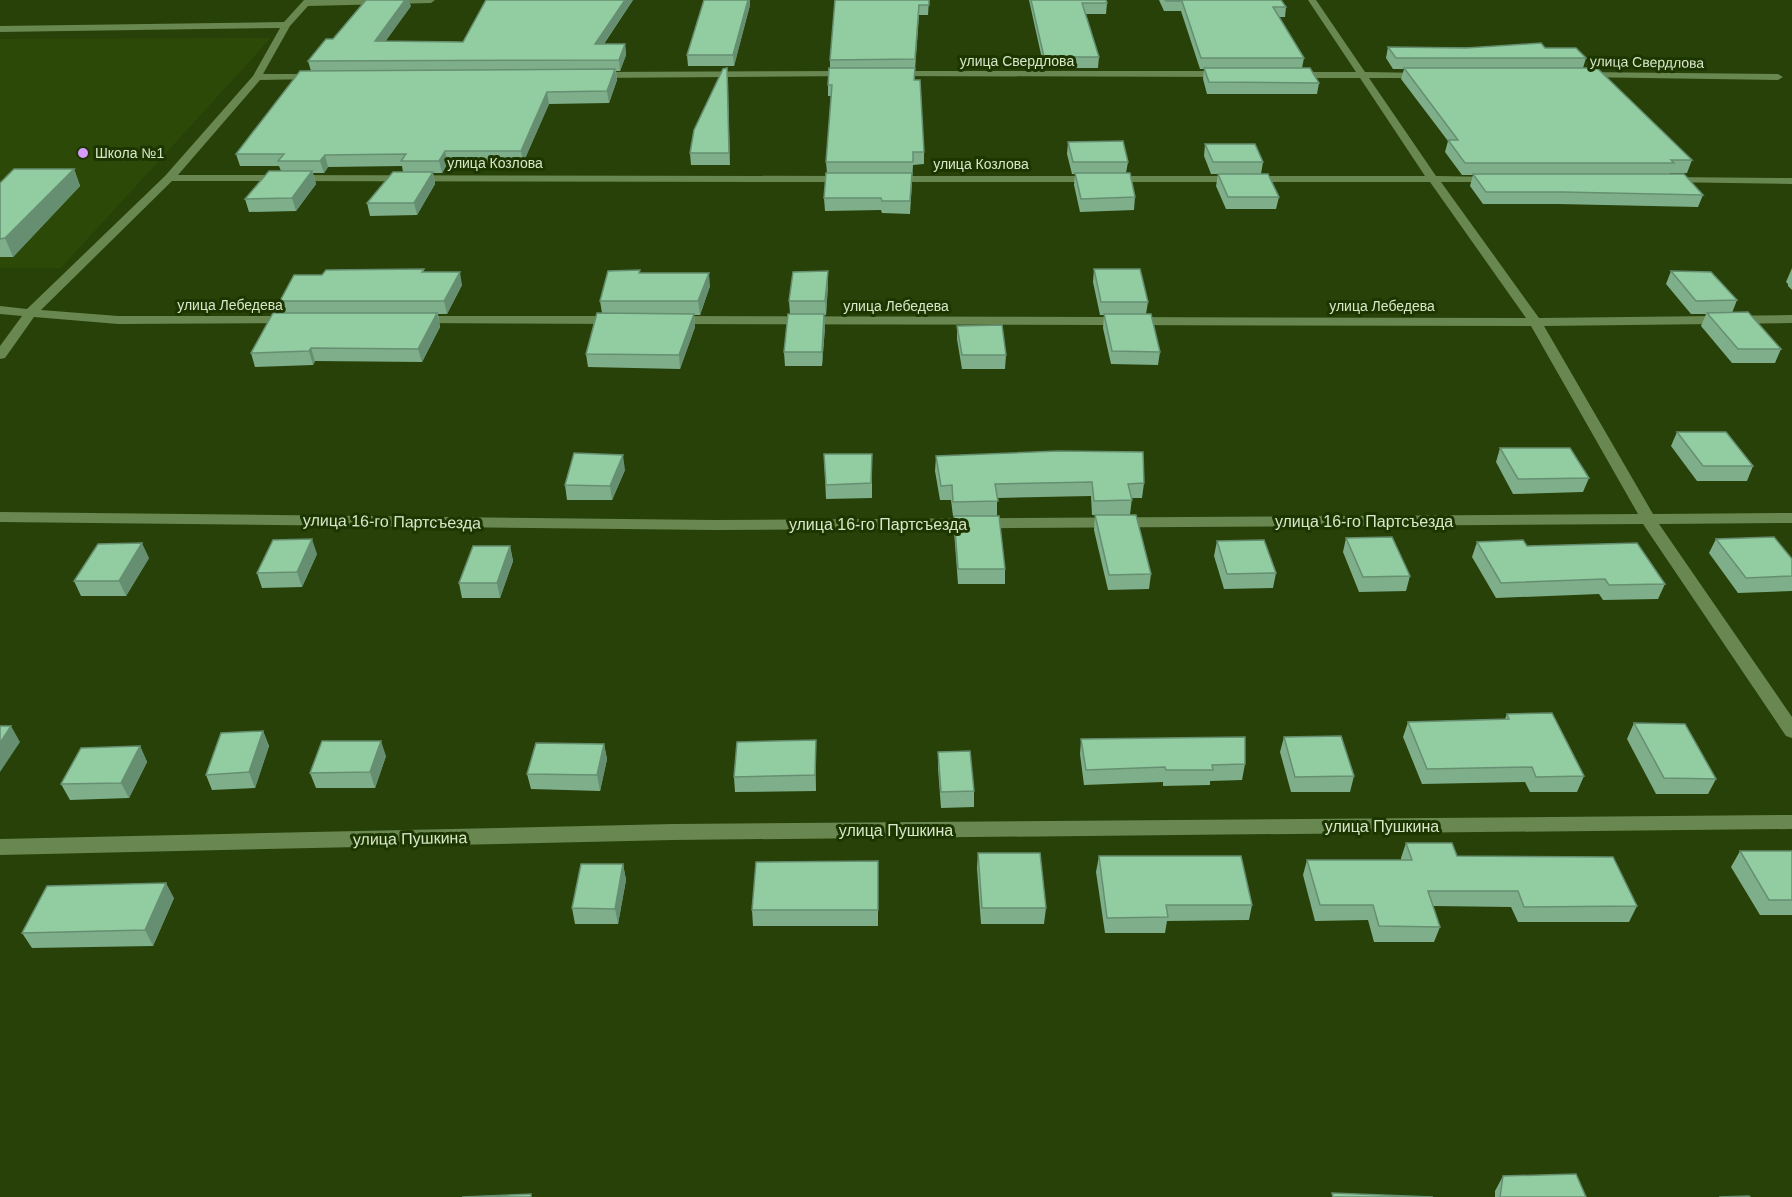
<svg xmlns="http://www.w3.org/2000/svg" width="1792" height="1197" viewBox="0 0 1792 1197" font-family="Helvetica,sans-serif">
  <rect width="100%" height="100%" fill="#274109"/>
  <polygon fill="#2c4908" points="271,38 61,268 0,268 0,39"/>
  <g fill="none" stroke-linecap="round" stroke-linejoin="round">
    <g fill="#698750" fill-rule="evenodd">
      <polygon points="304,0 435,0 431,3 308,6 290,26 263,74 316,74 321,77 319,79 260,80 178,175 846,176 851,179 846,182 172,181 41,310 118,316 290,316 295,317 296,320 295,323 118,324 34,317 5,358 0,359 0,346 22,316 0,314 0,306 27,309 165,176 253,76 280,28 0,32 0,26 284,22"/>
      <polygon points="1308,0 1316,0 1365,72 1426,73 1428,75 1423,78 1369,78 1436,176 1498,177 1498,181 1494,182 1441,182 1539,318 1792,315 1792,323 1544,326 1653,514 1792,513 1792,523 1659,524 1792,717 1792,738 1786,736 1643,524 715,530 0,522 0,512 715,520 1638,514 1531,326 672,324 666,320 672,316 1526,318 1430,182 890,182 885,179 890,176 1425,176 1360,78 1293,78 1288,75 1293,72 1356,72"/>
      <polygon points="850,71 853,72 853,76 594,78 589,75 594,72"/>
      <polygon points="894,71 1225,71 1230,74 1225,77 891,76 889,74"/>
      <polygon points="1581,72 1778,74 1783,77 1778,80 1578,77 1578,73"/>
      <polygon points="1667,177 1792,178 1792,184 1663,182 1662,180"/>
      <polygon points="417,316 617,316 623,320 617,324 412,323 411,320"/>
      <polygon points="1792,815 1792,829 673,840 0,855 0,839 673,824"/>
    </g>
  </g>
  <g fill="#7eaf8a">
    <polygon points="633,0 604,44 625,44 626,55 620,71 616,71 617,80 609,103 549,104 523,163 448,163 442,173 433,173 435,184 417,215 370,216 367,203 403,172 402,166 328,167 324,173 313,173 316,184 296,211 249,212 245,199 281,171 279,166 240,166 236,154 311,71 308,61 333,39 411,6 385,41 463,42"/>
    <polygon points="929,0 928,15 919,15 915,70 915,80 924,152 924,164 913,165 910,214 882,213 881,210 825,211 824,198 827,173 826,162 831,96 828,96 828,85 830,68 830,60"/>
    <polygon points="1029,0 1106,0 1107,3 1106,14 1086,14 1099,57 1098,68 1044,68"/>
    <polygon points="1159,0 1281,0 1286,7 1285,17 1279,17 1304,58 1302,68 1319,83 1317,94 1207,94 1203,79 1204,69 1200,69 1181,11 1164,11"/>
    <polygon points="750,5 734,66 688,66 687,55"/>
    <polygon points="1388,47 1545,48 1586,58 1583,68 1692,160 1687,173 1670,173 1670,174 1703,195 1698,207 1558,204 1483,204 1470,186 1473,175 1462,175 1445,152 1448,141 1401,79 1404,69 1393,69 1386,58"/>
    <polygon points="727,68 730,165 691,165 690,153"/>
    <polygon points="1068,142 1128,162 1126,173 1135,197 1134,210 1080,212 1074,185 1075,174 1072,174 1067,154"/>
    <polygon points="1205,144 1263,162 1261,174 1279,197 1276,209 1226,209 1216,186 1218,174 1211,174 1204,156"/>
    <polygon points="74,169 80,186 13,257 0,257 0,183"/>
    <polygon points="1792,268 1792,290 1788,286 1788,284 1786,282"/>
    <polygon points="424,269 424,272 462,285 447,314 438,314 440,327 422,362 315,361 313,365 255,367 251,353 284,313 280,301 322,275"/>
    <polygon points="1094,269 1148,302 1146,314 1160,352 1158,365 1111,364 1103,328 1104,315 1100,315 1093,282"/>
    <polygon points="640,270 640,273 710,286 700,315 694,315 695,327 680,369 588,367 586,354 602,313 600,301"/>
    <polygon points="828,271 828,285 826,315 824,315 825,327 822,366 785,366 784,352 790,314 789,301"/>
    <polygon points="1671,271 1737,300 1732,313 1781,349 1775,363 1732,363 1701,326 1706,314 1691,314 1666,284"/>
    <polygon points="957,326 1006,355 1005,369 962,369 957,339"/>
    <polygon points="1677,432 1753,466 1747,481 1697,481 1671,446"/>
    <polygon points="1500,448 1589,478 1583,492 1513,494 1496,462"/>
    <polygon points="824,454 872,454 872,498 826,499"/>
    <polygon points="936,456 1144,483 1142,498 1132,498 1130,515 1151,574 1149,589 1108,590 1094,530 1095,515 1092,515 1091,496 997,498 997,516 1005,569 1005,584 958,584 954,531 954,516 953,516 951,500 940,500 935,471"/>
    <polygon points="625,470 612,500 567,500 565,485"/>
    <polygon points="1346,538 1410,576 1406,591 1359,592 1343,552"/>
    <polygon points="1716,539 1792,559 1792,591 1738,593 1709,553"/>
    <polygon points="1217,541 1276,573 1273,588 1224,589 1214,556"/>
    <polygon points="1477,542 1527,546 1665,584 1658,599 1603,600 1599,594 1496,598 1472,557"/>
    <polygon points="510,546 513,561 500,598 462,598 459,583"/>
    <polygon points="317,554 302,587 262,588 257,573"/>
    <polygon points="149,558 126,596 81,596 74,581"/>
    <polygon points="1507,714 1584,776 1577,792 1530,792 1525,782 1422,784 1403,737 1408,722 1505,719"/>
    <polygon points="1634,723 1716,779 1708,794 1656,794 1627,739"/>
    <polygon points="263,731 269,746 255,788 212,790 206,775"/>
    <polygon points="1284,737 1354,776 1350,792 1291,792 1280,752"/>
    <polygon points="1081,739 1245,764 1242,780 1210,781 1210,785 1163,786 1163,782 1084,785 1080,754"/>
    <polygon points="816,740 816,791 735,792 734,777"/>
    <polygon points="604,744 607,759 600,791 531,789 527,774"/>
    <polygon points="140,746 147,762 129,798 70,800 61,784"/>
    <polygon points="938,752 974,791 974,807 941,808 938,768"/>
    <polygon points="386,756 375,788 316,788 310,773"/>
    <polygon points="1406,843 1457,856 1637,906 1629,922 1518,922 1511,907 1433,906 1440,927 1434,942 1374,942 1368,920 1315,921 1303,875 1307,860 1401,860 1401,858"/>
    <polygon points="1740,851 1792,851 1792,915 1760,915 1731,867"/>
    <polygon points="978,853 1046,908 1044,924 981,924 977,868"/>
    <polygon points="1099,856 1252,905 1249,920 1167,921 1165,933 1105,933 1096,872"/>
    <polygon points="878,861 878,926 753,926 752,910"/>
    <polygon points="623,864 626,880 618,924 575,924 572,908"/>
    <polygon points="174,898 153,946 32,948 22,933"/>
    <polygon points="1503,1176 1586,1197 1495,1197 1495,1191"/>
  </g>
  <g fill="#668f71">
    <polygon points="405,0 409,0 411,6 378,52 375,41"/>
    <polygon points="625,0 633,0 596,55 595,44"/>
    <polygon points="748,0 750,0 750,5 734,66 733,55"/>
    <polygon points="625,44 626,55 620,71 619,60"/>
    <polygon points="727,68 728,80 730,165 729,153"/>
    <polygon points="615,69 617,80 609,103 607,91"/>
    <polygon points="547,92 549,104 523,163 521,151"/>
    <polygon points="445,151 448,163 442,173 439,161"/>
    <polygon points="325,155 328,167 324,173 320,161"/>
    <polygon points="74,169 80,186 13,257 5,238"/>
    <polygon points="312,171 316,184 296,211 292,198"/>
    <polygon points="433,172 435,184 417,215 414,203"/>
    <polygon points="828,271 828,285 826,315 825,301"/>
    <polygon points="460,272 462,285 447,314 444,301"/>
    <polygon points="709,273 710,286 700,315 698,301"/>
    <polygon points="437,313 440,327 422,362 418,349"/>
    <polygon points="694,314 695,327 680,369 679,355"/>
    <polygon points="824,314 825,327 822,366 822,352"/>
    <polygon points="311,348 315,361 313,365 309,351"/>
    <polygon points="623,455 625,470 612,500 610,486"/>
    <polygon points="312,539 317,554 302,587 297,572"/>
    <polygon points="142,543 149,558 126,596 119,581"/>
    <polygon points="510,546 513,561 500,598 497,583"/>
    <polygon points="11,726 20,742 0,772 0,743"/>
    <polygon points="263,731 269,746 255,788 249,772"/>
    <polygon points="816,740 816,791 815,775"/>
    <polygon points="381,741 386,756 375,788 370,772"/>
    <polygon points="604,744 607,759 600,791 597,775"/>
    <polygon points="140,746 147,762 129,798 121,783"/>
    <polygon points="623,864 626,880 618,924 615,909"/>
    <polygon points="166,883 174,898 153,946 145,930"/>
  </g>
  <g fill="#92cca1" stroke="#668f71" stroke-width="1.5">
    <polygon points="366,0 405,0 375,41 463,42 486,0 625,0 595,44 625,44 619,60 308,61 326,39 333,39"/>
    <polygon points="704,0 748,0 733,55 687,55"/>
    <polygon points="835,0 929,0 929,5 919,5 915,59 830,60"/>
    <polygon points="1031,0 1106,0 1107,3 1082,3 1099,57 1044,57"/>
    <polygon points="1165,0 1281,0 1286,7 1273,7 1304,58 1201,58 1182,1 1166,1"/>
    <polygon points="1541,43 1545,48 1576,48 1586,58 1396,58 1388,47 1466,48"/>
    <polygon points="727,68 729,153 690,153 694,130 723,69"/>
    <polygon points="829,68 915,68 914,80 920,80 924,152 913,152 913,162 826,162 832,85 828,85"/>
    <polygon points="1204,68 1310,68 1319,83 1209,82"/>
    <polygon points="1404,68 1597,68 1692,160 1671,160 1674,163 1465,163 1448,140 1458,140"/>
    <polygon points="615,69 607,91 547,92 521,151 445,151 439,161 401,161 406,154 325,155 320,161 278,161 284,154 236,154 300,71"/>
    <polygon points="1123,141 1128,162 1073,162 1068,142"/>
    <polygon points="1205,144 1255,144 1263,162 1213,162"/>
    <polygon points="14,169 74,169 5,238 0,239 0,183"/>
    <polygon points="269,171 312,171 292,198 245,199"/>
    <polygon points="393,172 433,172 414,203 367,203"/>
    <polygon points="826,173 912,173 910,201 882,201 881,198 824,198"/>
    <polygon points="1075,173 1130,173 1135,197 1081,199"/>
    <polygon points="1218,174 1268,174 1279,197 1228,197"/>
    <polygon points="1473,174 1684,174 1703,195 1562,192 1486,192"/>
    <polygon points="424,269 422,272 460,272 444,301 280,301 294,275 322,275 326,270"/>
    <polygon points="1094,269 1140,269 1148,302 1101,302"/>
    <polygon points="640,270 639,273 709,273 698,301 600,301 608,271"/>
    <polygon points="828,271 825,301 789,301 793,272"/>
    <polygon points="1671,271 1711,272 1737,300 1696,301"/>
    <polygon points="1748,312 1781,349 1738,349 1707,313"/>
    <polygon points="273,313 437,313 418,349 311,348 309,351 251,353"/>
    <polygon points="597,313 694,314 679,355 586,354"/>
    <polygon points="788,314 824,314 822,352 784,352"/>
    <polygon points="1104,314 1151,314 1160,352 1112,351"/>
    <polygon points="1002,325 1006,355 962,355 957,326"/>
    <polygon points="1677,432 1726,432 1753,466 1703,466"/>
    <polygon points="1500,448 1570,448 1589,478 1518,479"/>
    <polygon points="1058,451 1143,452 1144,483 1128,484 1132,500 1094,501 1092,482 995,484 998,501 953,502 952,485 941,486 936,456"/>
    <polygon points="574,453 623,455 610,486 565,485"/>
    <polygon points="824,454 872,454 871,483 826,485"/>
    <polygon points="1095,515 1136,515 1151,574 1109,575"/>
    <polygon points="954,516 999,516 1005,569 958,569"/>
    <polygon points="1392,537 1410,576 1363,577 1346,538"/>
    <polygon points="1774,537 1792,559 1792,576 1746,578 1716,539"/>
    <polygon points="312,539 297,572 257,573 273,540"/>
    <polygon points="1264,540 1276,573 1227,574 1217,541"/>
    <polygon points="1523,540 1527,546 1637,543 1665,584 1609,585 1605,579 1501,583 1477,542"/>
    <polygon points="142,543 119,581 74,581 98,544"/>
    <polygon points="473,546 510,546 497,583 459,583"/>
    <polygon points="1552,713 1584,776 1536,777 1532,767 1427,769 1408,722 1509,719 1507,714"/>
    <polygon points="1634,723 1685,724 1716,779 1664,778"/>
    <polygon points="0,726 11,726 0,743"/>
    <polygon points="263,731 249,772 206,775 221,733"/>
    <polygon points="1341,736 1354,776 1295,777 1284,737"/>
    <polygon points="1245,737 1245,764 1212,765 1213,770 1166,770 1165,767 1086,770 1081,739"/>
    <polygon points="816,740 815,775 734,777 737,742"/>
    <polygon points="322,741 381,741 370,772 310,773"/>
    <polygon points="536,743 604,744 597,775 527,774"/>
    <polygon points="140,746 121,783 61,784 81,748"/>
    <polygon points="970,751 974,791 941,792 938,752"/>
    <polygon points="1406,843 1452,843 1457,856 1613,857 1637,906 1524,907 1518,891 1428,891 1440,927 1379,926 1373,905 1320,905 1307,860 1412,860"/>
    <polygon points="1740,851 1792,851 1792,900 1769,900"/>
    <polygon points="978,853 1040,853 1046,908 982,908"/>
    <polygon points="1099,856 1241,856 1252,905 1166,905 1168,917 1107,918"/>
    <polygon points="878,861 878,910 752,910 756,862"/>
    <polygon points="581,864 623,864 615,909 572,908"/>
    <polygon points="166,883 145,930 22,933 47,886"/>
    <polygon points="1576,1174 1586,1197 1500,1197 1503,1176"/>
    <polygon points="1332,1193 1433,1197 1333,1197"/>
    <polygon points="531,1194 531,1197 462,1197"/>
    <polygon points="1749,1196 1750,1197 1719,1197"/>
  </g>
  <circle fill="#d69bfa" stroke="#1d3600" stroke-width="2" cx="83" cy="153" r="6"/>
  <g text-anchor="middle" stroke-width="6" stroke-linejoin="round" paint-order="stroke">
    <g font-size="14" fill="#d7e7ca" stroke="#1d3600">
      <text x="1017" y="66">улица Свердлова</text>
      <text transform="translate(1647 62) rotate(1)" y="5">улица Свердлова</text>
      <text x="495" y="168">улица Козлова</text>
      <text x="981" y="169">улица Козлова</text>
      <text x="230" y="310">улица Лебедева</text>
      <text x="896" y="311">улица Лебедева</text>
      <text x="1382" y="311">улица Лебедева</text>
    </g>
    <g font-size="14" fill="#d7e7ca" stroke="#1d3600" text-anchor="start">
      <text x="95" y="158">Школа №1</text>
    </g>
    <g font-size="16" fill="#d7e7ca" stroke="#1d3600">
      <text transform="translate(392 521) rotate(1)" y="6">улица 16-го Партсъезда</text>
      <text x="1364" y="527">улица 16-го Партсъезда</text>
      <text x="878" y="530">улица 16-го Партсъезда</text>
      <text x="1382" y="832">улица Пушкина</text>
      <text x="896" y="836">улица Пушкина</text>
      <text transform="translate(410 838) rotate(-1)" y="6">улица Пушкина</text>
    </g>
  </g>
</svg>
